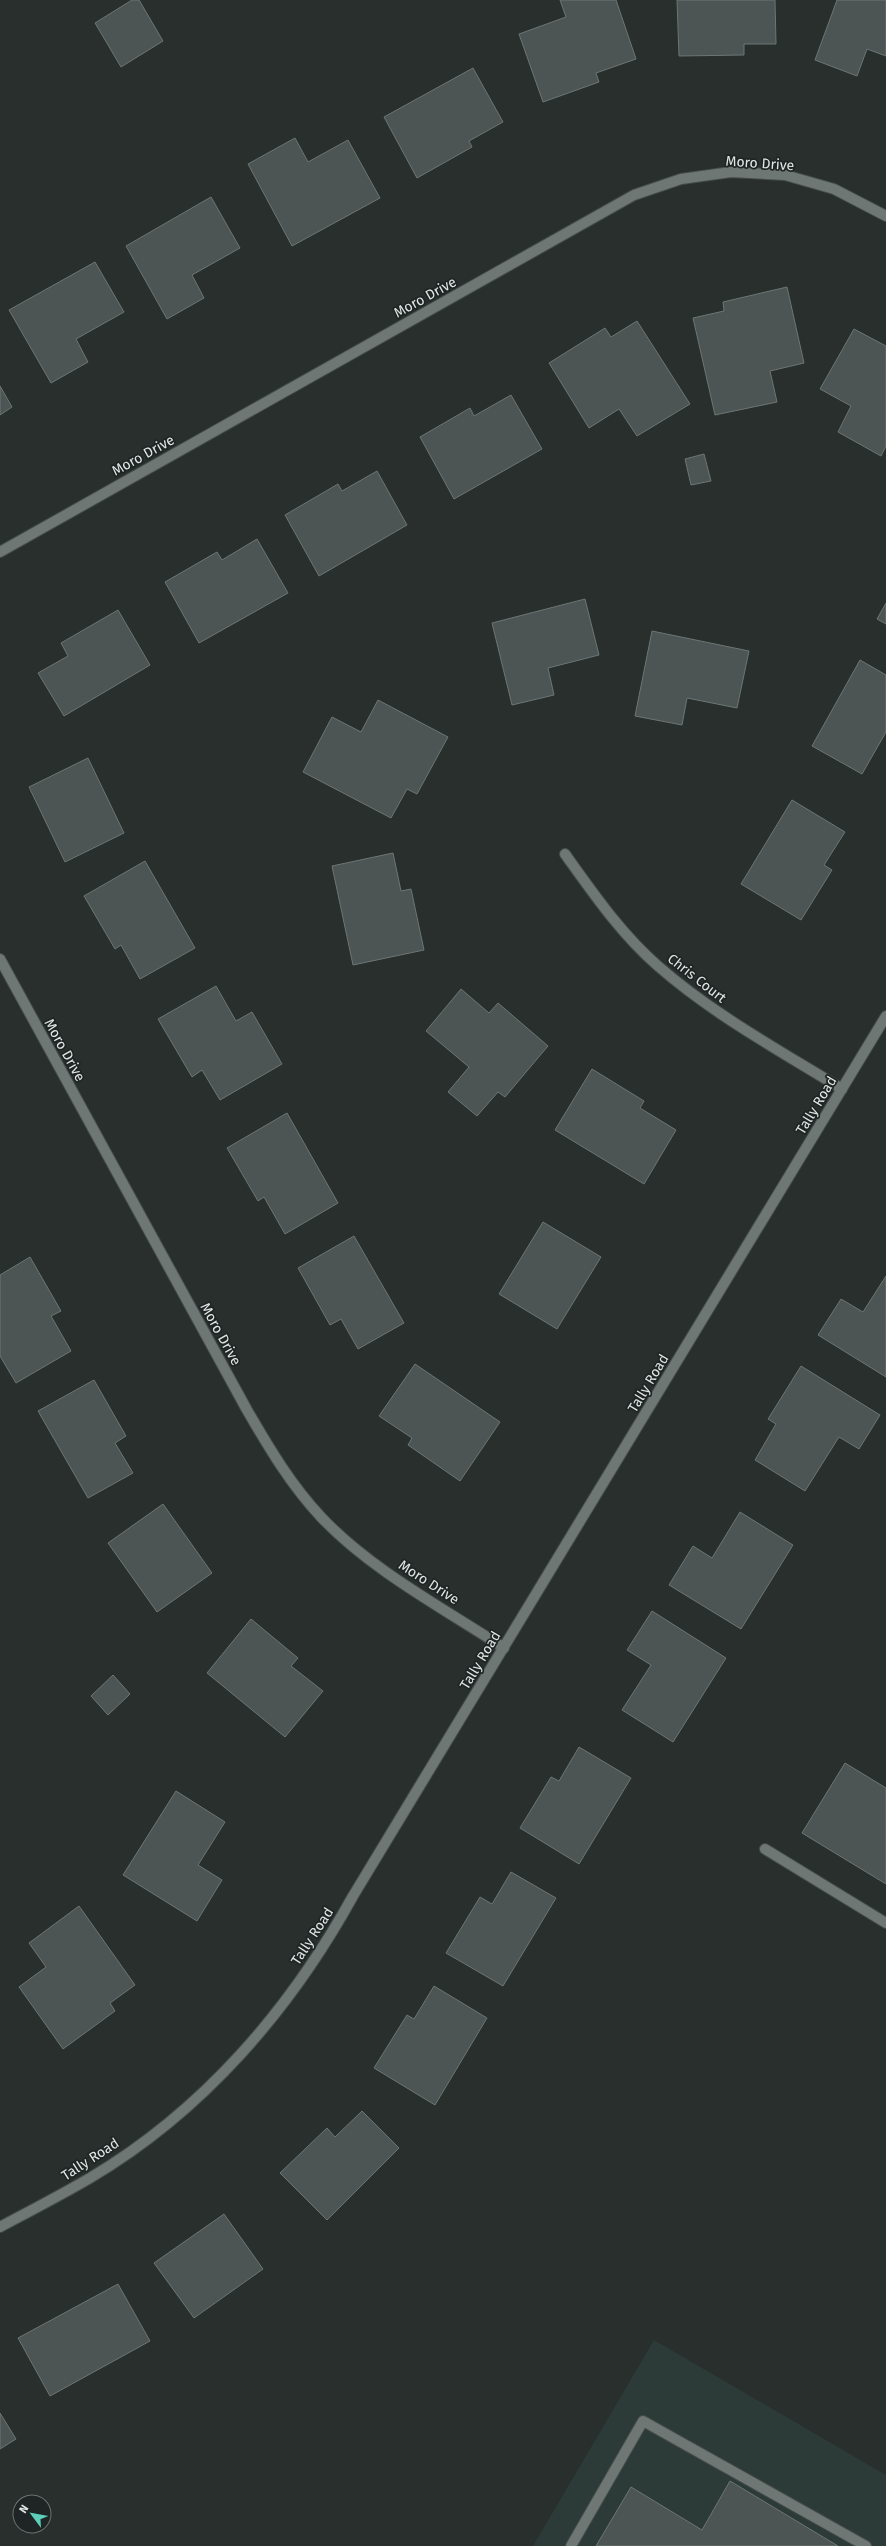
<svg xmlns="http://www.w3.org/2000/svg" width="886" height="2546" viewBox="0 0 886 2546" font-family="'Fira Sans',sans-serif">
  <rect width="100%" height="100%" fill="#282f2d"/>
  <polygon fill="#2c3a38" points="654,2340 886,2475 886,2546 533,2546"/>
  <g fill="#4c5553" stroke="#6d7674">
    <polygon points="132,0 139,0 163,41 121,67 95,23"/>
    <polygon points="560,0 616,0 636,59 596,73 599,82 543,102 519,34 566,17"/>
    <polygon points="677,0 775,0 776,44 744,44 744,55 679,56"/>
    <polygon points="837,0 886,0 886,56 867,49 857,76 815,60"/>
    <polygon points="473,68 503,122 469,141 472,147 417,178 384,117"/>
    <polygon points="295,138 308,162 348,140 380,198 292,246 248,164"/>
    <polygon points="211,197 240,248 192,275 204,298 167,319 126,246"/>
    <polygon points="95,262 124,312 76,339 88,362 51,383 9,310"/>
    <polygon points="787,287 804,363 770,371 777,402 715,415 693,318 724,311 723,302"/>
    <polygon points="637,321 690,404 637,436 619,409 589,428 549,363 605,328 611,337"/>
    <polygon points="854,329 886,346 886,446 881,456 838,432 851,406 820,389"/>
    <polygon points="0,386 12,407 0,415"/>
    <polygon points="511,395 542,449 454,499 420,437 470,408 474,416"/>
    <polygon points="704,454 711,481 691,485 685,459"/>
    <polygon points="377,471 407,525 319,576 285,515 338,484 342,491"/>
    <polygon points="257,539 288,593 199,643 165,582 217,552 222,560"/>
    <polygon points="585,599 599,655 548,668 554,695 512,705 492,623"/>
    <polygon points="886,603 886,624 877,619"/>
    <polygon points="118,610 150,665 64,716 38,673 68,656 61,643"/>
    <polygon points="652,631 749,651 737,708 687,698 682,725 635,716"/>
    <polygon points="860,660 886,675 886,732 862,774 812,746"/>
    <polygon points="378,700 448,737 417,794 407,789 391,818 303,772 332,717 361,732"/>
    <polygon points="88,758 124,833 65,862 29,787"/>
    <polygon points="792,800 845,832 824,865 832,870 801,920 741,884"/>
    <polygon points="393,853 401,891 411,889 424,950 353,965 332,866"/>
    <polygon points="145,861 195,948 140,979 121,945 115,949 84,896"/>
    <polygon points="216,986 236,1021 252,1012 282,1064 220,1100 202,1070 192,1077 158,1019"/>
    <polygon points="461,989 489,1013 498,1003 548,1046 505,1097 498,1092 477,1116 448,1092 469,1067 426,1031"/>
    <polygon points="592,1069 644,1101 640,1108 676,1130 644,1184 555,1130"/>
    <polygon points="287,1113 338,1203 285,1234 264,1197 258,1201 227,1148"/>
    <polygon points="543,1222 601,1257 557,1329 499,1294"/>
    <polygon points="354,1236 404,1323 358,1349 341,1319 330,1325 298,1268"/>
    <polygon points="30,1257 61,1311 51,1316 71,1351 16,1383 0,1356 0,1275"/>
    <polygon points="886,1276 886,1377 818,1335 841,1299 863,1312"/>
    <polygon points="415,1364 500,1422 460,1481 408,1445 412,1438 379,1416"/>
    <polygon points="801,1366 880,1415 859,1449 839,1437 805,1491 755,1460 776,1424 768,1419"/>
    <polygon points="94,1380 126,1436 115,1443 133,1473 88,1498 38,1411"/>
    <polygon points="163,1504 212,1573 157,1612 108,1543"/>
    <polygon points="740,1512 793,1545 741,1629 669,1585 693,1546 712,1558"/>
    <polygon points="652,1611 726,1658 673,1742 622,1710 651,1665 627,1650"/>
    <polygon points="251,1619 298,1658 291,1666 323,1691 285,1737 207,1673"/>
    <polygon points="113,1675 130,1694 108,1715 91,1696"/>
    <polygon points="579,1747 631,1778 579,1864 520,1828 551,1777 559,1781"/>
    <polygon points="845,1763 886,1788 886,1884 802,1833"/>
    <polygon points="176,1791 225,1822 198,1865 222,1880 197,1921 123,1875"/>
    <polygon points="511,1872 556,1898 503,1986 446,1953 480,1897 492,1904"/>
    <polygon points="79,1906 135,1985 110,2003 115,2011 63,2049 19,1987 46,1967 29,1943"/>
    <polygon points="434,1986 487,2018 435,2105 374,2068 407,2015 414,2019"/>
    <polygon points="362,2111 399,2148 327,2220 280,2173 327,2128 335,2137"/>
    <polygon points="224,2214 263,2269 194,2318 154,2263"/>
    <polygon points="118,2284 150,2341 50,2396 18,2338"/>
    <polygon points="0,2413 16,2439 0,2449"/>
    <polygon points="730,2481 838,2546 596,2546 631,2487 702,2530"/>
  </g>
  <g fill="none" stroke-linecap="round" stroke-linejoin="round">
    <g stroke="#464d4c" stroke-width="12">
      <g id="service">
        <polyline points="765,1849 886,1923"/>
        <polyline points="571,2546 643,2421 866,2546"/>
      </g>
    </g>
    <g stroke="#464d4c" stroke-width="12">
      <g id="minor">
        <polyline points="0,552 634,195 681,179 731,172 785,175 834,189 886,216"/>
        <path d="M565 854C593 893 621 934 658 966 714 1015 779 1050 842 1089"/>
        <path d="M0 959 247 1410C269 1448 291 1485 321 1517 371 1570 443 1608 504 1648"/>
        <path d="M0 2227C30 2211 61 2195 90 2178 203 2111 290 2010 353 1896L886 1016"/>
      </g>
    </g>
    <use href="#service" stroke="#6f7775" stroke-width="10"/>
    <use href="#minor" stroke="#6f7775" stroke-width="10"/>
  </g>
  <g text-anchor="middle" stroke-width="3.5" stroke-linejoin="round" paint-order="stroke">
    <g font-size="14" fill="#e1e6e4" stroke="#1e2524">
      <text transform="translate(760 163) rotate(4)" y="5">Moro Drive</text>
      <text transform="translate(425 297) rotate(-29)" y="5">Moro Drive</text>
      <text transform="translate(143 455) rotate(-29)" y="5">Moro Drive</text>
      <text transform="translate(697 978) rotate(38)" y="5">Chris Court</text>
      <text transform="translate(65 1050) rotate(61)" y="5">Moro Drive</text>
      <text transform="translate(816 1105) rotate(-59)" y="5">Tally Road</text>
      <text transform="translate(221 1334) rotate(61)" y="5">Moro Drive</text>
      <text transform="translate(648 1383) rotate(-59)" y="5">Tally Road</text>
      <text transform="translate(429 1582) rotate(33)" y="5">Moro Drive</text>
      <text transform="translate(480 1660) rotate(-59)" y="5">Tally Road</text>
      <text transform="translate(312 1936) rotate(-57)" y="5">Tally Road</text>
      <text transform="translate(90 2159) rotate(-33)" y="5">Tally Road</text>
    </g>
  </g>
  <g transform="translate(32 2514) rotate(302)"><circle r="19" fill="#1e2524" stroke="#6c7271"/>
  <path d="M0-3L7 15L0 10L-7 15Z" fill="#5cceba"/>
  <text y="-6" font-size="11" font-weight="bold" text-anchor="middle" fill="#e1e6e4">N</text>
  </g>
</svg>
